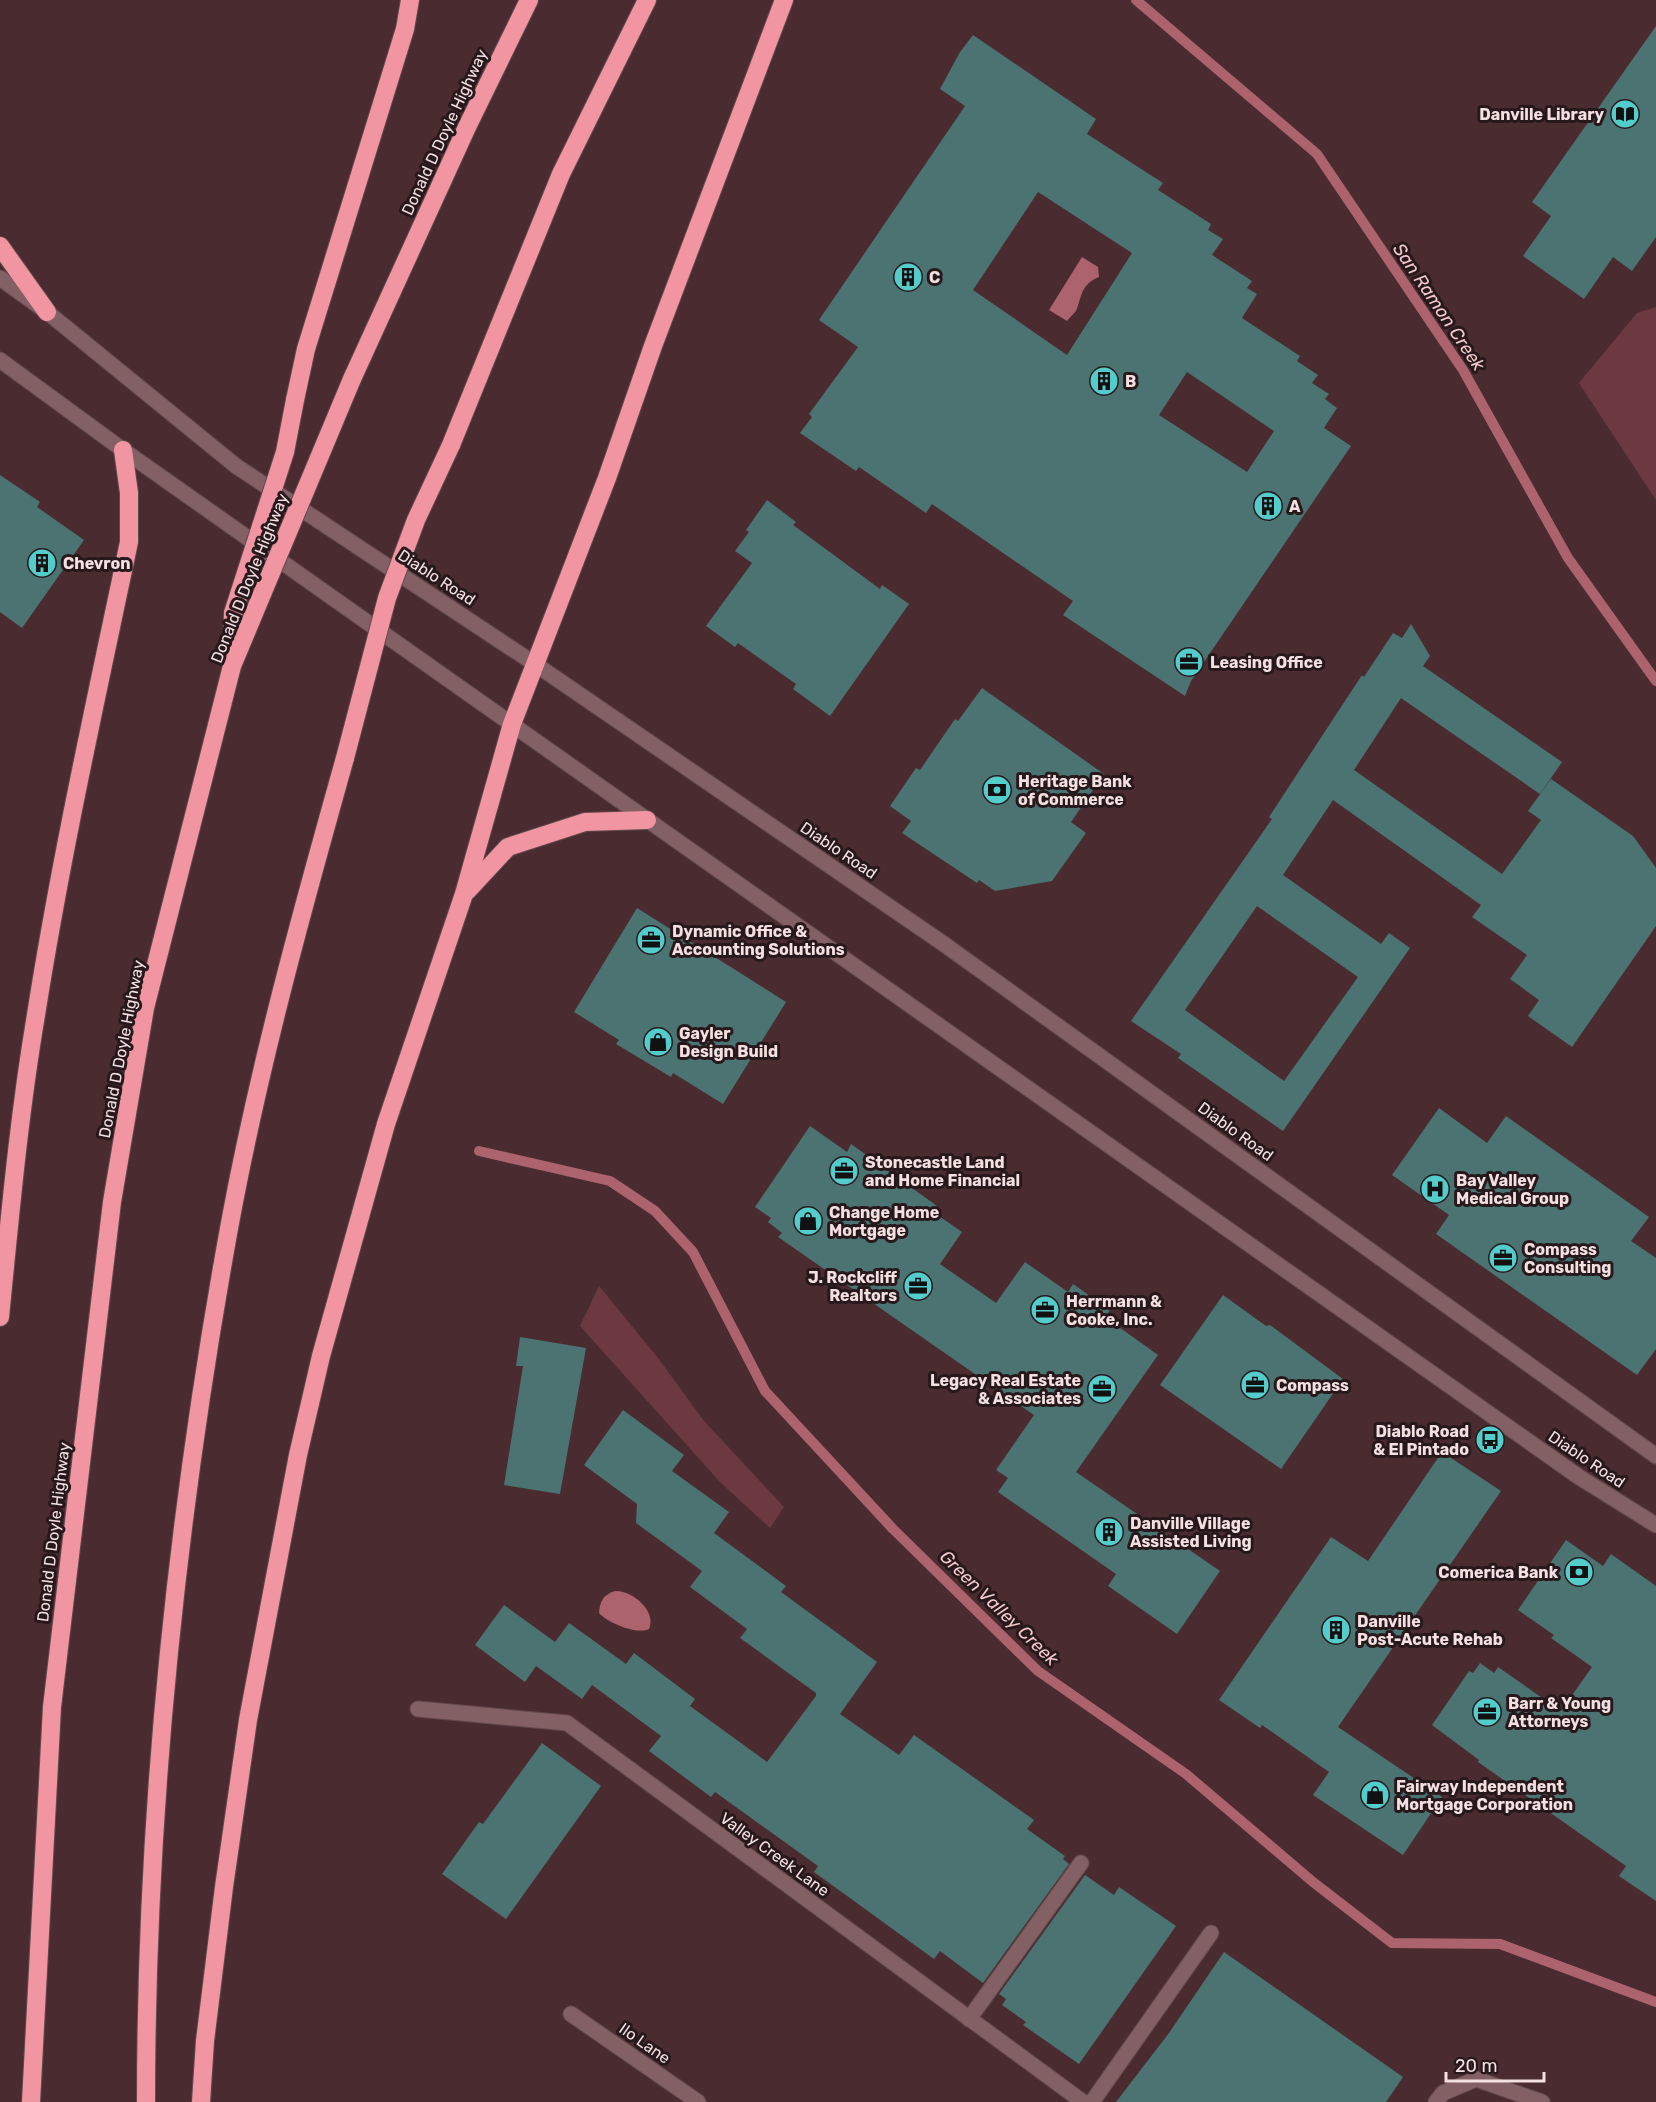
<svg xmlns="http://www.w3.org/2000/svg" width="1656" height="2102" viewBox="0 0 1656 2102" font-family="Rubik,sans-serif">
  <rect width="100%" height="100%" fill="#4a2c30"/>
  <g fill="#6d3941">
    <polygon points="1656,307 1656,500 1579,383 1637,313"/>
    <polygon points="599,1286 658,1358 704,1421 784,1507 770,1528 720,1482 580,1326"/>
  </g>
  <g fill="#ad636e">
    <path d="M1082 257 1098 267 1099 277C1082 284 1082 294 1077 309 1075 313 1070 317 1067 321L1049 310Z"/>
    <path d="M615 1591C632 1590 657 1611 649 1629 637 1635 608 1623 599 1613 600 1601 603 1595 615 1591Z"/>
  </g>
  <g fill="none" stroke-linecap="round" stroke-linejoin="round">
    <g stroke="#ad636e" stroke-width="10">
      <polyline points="1136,0 1317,154 1463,370 1568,558 1656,681"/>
      <polyline points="479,1151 610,1181 655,1211 693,1252 765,1391 893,1529 1038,1671 1186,1774 1313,1882 1392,1943 1500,1944 1656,2002"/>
    </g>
  </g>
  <g fill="#4a7372" fill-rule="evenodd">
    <polygon points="1656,26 1656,237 1632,271 1613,257 1584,299 1523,256 1551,216 1532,202"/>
    <path d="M973 35 1096 119 1087 134 1163 183 1158 190 1211 224 1208 230 1223 239 1212 255 1252 281 1247 288 1257 294 1242 318 1300 356 1297 361 1318 375 1312 383 1329 394 1325 399 1337 408 1324 428 1351 446 1191 681 1185 696 1063 615 1073 601 932 504 926 513 859 467 856 471 800 433 812 417 809 414 858 347 819 320 965 106 940 89 960 52ZM1038 192 1132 253 1067 355 973 290ZM1187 372 1274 431 1247 472 1159 415Z"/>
    <polygon points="0,475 40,502 37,507 84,540 22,628 0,612"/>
    <polygon points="767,500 796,522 793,525 880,589 882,585 909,604 830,716 793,689 796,684 738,643 735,647 706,626 752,563 735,551 749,532 746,530"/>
    <path d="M1411 624 1430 656 1423 666 1562 762 1540 794 1401 698 1354 770 1502 874 1541 820 1528 811 1551 779 1633 836 1656 868V926L1572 1047 1528 1016 1539 1000 1510 979 1527 955 1472 917 1481 905 1333 800 1283 875 1381 944 1389 933 1410 948 1283 1131 1178 1058 1181 1054 1131 1021 1272 819 1269 817 1362 675 1364 677 1393 633 1402 638ZM1257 906 1358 977 1284 1081 1185 1010Z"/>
    <polygon points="982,688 1104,774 1071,822 1086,833 1052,881 995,891 979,880 977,883 902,833 911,821 890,806 916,768 920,770 955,719 958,721"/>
    <polygon points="637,908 786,1002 723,1104 673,1073 671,1077 616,1044 619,1040 574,1012"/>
    <polygon points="1439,1108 1487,1143 1506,1116 1649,1217 1631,1241 1656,1258 1656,1349 1637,1375 1436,1234 1449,1215 1392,1175"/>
    <polygon points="810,1126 847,1152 851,1144 937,1206 933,1212 962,1232 940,1264 996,1303 1025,1262 1068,1292 1073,1284 1110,1310 1105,1317 1158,1355 1076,1472 1220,1571 1177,1634 1108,1586 1116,1574 998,1492 1008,1478 996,1470 1034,1415 778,1237 782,1233 768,1222 771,1218 755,1207"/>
    <polygon points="1223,1295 1266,1326 1270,1325 1343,1379 1281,1469 1160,1385"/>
    <polygon points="520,1337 586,1348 560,1494 504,1485 523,1366 516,1366"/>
    <polygon points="623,1410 684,1455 672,1471 729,1512 714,1533 786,1586 781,1592 877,1662 840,1714 899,1755 914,1735 1034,1820 1027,1829 1065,1856 1063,1859 1069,1864 983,1983 940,1951 934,1959 814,1872 818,1866 715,1792 711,1797 649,1751 661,1736 592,1685 582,1699 536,1666 525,1682 475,1645 504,1605 555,1642 569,1623 626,1664 634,1653 695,1699 690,1706 767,1762 816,1696 816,1693 740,1638 747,1629 690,1587 702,1571 636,1523 637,1504 584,1465"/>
    <polygon points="1442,1452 1501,1491 1338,1727 1442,1797 1403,1855 1313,1795 1329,1772 1262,1725 1260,1728 1219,1700 1331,1537 1368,1561"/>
    <polygon points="1566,1540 1603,1566 1611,1554 1656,1586 1656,1901 1619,1876 1626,1866 1478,1762 1479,1760 1432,1725 1469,1671 1473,1673 1480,1663 1494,1673 1498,1667 1561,1711 1592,1667 1551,1638 1554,1635 1518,1610"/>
    <polygon points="542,1743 601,1786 506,1919 442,1874 479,1822 483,1824"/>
    <polygon points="1085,1875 1114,1895 1119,1887 1176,1926 1079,2064 1023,2025 1026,2022 1002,2005 1006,1999 999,1994"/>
    <polygon points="1224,1952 1403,2077 1386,2102 1116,2102 1169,2033"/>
  </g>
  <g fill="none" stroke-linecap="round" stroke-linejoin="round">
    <g stroke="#62494c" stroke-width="17">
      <g id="minor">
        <polyline points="0,278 47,312 236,466 535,664 941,942 1656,1456"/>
        <polyline points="0,360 123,450 1579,1477 1656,1525"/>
        <polyline points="418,1709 567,1723 1083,2102"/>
        <polyline points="571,2014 698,2102"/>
        <polyline points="969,2019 1081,1863"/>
        <polyline points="1092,2102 1211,1933"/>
        <polyline points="1436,2102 1443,2093 1476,2079 1542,2102"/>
      </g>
    </g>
    <g stroke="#62494c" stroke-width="20">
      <g id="highway">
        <polyline points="0,246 47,312"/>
        <polyline points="352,379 467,127 529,0"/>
        <polyline points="295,400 306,349 405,29 410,0"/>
        <polyline points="451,445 561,174 647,0"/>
        <polyline points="467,891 508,847 585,822 647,820"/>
        <path d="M0 1317C10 1216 19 1115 36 1015 61 856 96 699 129 542V493L123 450"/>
        <polyline points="31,2102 52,1707 112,1202 145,1008 232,666 233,613"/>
        <path d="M146 2102C146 1807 177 1513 230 1223 259 1066 302 911 345 758"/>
        <polyline points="201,2102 205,2041 224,1887 248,1720 298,1455 321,1356 386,1124 464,894 512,724 607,478 653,346 784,0"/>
      </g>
    </g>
    <use href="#minor" stroke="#836064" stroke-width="15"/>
    <use href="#highway" stroke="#f295a2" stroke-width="18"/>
    <g stroke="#62494c" stroke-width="20" stroke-linecap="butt">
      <g id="highway-bridge">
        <polyline points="233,613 285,452 295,400"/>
        <polyline points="232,666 352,379"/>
        <polyline points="345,758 387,598 416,520 451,445"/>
      </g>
    </g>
    <use href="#highway-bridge" stroke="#f295a2" stroke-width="18"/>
  </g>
  <defs>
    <g id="library-disc" transform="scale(1.5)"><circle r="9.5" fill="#52cdcc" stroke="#27191b"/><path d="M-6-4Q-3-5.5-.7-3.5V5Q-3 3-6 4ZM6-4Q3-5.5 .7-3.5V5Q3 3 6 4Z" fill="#111"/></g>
    <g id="building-disc" transform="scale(1.5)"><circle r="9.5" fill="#52cdcc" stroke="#27191b"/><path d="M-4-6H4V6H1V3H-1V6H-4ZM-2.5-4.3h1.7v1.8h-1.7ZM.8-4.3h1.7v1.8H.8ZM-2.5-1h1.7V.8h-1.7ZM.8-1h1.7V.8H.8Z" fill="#111"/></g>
    <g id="office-disc" transform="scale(1.5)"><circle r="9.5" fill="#52cdcc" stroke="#27191b"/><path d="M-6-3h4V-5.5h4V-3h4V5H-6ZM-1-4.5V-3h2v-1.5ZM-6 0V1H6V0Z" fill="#111"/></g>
    <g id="bank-disc" transform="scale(1.5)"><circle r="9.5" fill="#52cdcc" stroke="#27191b"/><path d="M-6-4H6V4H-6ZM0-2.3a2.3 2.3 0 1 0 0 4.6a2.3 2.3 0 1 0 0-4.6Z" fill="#111"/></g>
    <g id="shop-disc" transform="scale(1.5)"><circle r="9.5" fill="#52cdcc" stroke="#27191b"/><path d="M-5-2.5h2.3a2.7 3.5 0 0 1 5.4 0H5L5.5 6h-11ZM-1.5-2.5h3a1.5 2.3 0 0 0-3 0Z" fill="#111"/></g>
    <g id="hospital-disc" transform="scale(1.5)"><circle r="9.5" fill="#52cdcc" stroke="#27191b"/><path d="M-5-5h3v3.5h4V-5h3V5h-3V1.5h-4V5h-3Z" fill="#111"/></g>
    <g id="bus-disc" transform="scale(1.5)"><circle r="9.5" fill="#52cdcc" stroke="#27191b"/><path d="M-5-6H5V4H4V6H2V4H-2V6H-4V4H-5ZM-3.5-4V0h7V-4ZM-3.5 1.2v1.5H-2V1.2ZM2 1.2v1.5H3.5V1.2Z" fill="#111"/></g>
  </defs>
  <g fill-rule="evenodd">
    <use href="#library-disc" x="1625" y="114"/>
    <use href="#building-disc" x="908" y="277"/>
    <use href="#building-disc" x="1104" y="381"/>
    <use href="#building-disc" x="1268" y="506"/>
    <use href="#building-disc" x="42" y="563"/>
    <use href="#office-disc" x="1189" y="662"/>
    <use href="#bank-disc" x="997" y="790"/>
    <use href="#office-disc" x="651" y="940"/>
    <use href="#shop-disc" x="658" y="1042"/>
    <use href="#office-disc" x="844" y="1171"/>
    <use href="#hospital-disc" x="1435" y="1189"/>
    <use href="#shop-disc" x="808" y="1221"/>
    <use href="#office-disc" x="1503" y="1258"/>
    <use href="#office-disc" x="918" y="1286"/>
    <use href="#office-disc" x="1045" y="1310"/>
    <use href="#office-disc" x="1255" y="1385"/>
    <use href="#office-disc" x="1102" y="1389"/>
    <use href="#bus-disc" x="1490" y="1440"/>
    <use href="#building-disc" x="1109" y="1532"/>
    <use href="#bank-disc" x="1579" y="1572"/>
    <use href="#building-disc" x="1336" y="1630"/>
    <use href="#office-disc" x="1487" y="1712"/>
    <use href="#shop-disc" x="1375" y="1795"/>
  </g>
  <g text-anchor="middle" stroke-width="6" stroke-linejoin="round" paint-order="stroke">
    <g font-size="16" font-weight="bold" fill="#f4dfe1" stroke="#27191b" text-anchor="start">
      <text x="1604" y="120" text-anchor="end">Danville Library</text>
      <text x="929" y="283">C</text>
      <text x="1125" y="387">B</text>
      <text x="1289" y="512">A</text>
      <text x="63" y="569">Chevron</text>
      <text x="1210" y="668">Leasing Office</text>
      <text x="1018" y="787">Heritage Bank<tspan x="1018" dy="18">of Commerce</tspan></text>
      <text x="672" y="937">Dynamic Office &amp;<tspan x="672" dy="18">Accounting Solutions</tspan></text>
      <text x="679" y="1039">Gayler<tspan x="679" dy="18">Design Build</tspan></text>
      <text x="865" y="1168">Stonecastle Land<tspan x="865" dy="18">and Home Financial</tspan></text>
      <text x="1456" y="1186">Bay Valley<tspan x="1456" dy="18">Medical Group</tspan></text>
      <text x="829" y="1218">Change Home<tspan x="829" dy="18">Mortgage</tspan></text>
      <text x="1524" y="1255">Compass<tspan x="1524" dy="18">Consulting</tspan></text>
      <text x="897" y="1283" text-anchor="end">J. Rockcliff<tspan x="897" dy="18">Realtors</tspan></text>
      <text x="1066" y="1307">Herrmann &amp;<tspan x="1066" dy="18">Cooke, Inc.</tspan></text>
      <text x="1081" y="1386" text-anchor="end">Legacy Real Estate<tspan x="1081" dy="18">&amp; Associates</tspan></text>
      <text x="1276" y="1391">Compass</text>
      <text x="1469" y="1437" text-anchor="end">Diablo Road<tspan x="1469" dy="18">&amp; El Pintado</tspan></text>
      <text x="1130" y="1529">Danville Village<tspan x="1130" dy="18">Assisted Living</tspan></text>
      <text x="1558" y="1578" text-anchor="end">Comerica Bank</text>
      <text x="1357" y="1627">Danville<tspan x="1357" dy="18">Post-Acute Rehab</tspan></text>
      <text x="1508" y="1709">Barr &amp; Young<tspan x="1508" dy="18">Attorneys</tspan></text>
      <text x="1396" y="1792">Fairway Independent<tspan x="1396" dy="18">Mortgage Corporation</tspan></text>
    </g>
    <g font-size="16" fill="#f4dfe1" stroke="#27191b">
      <text transform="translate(444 132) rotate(-65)" y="6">Donald D Doyle Highway</text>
      <text transform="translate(437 577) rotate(33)" y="6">Diablo Road</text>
      <text transform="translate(249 578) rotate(-68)" y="6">Donald D Doyle Highway</text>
      <text transform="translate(839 850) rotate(34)" y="6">Diablo Road</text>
      <text transform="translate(121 1049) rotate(-79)" y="6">Donald D Doyle Highway</text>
      <text transform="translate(1236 1131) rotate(36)" y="6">Diablo Road</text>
      <text transform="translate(1587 1459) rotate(34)" y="6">Diablo Road</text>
      <text transform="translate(53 1532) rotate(-83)" y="6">Donald D Doyle Highway</text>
      <text transform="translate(775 1854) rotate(36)" y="6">Valley Creek Lane</text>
      <text transform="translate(645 2043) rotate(35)" y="6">Ilo Lane</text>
    </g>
    <g font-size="18" font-style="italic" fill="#f4c8cc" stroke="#27191b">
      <text transform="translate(1439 307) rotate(56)" y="6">San Ramon Creek</text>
      <text transform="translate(999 1608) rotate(44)" y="6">Green Valley Creek</text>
    </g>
  </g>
  <path d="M1446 2072v9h98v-9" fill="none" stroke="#f4dfe1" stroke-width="3"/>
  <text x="1455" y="2072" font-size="18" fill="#f4dfe1" stroke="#27191b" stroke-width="4.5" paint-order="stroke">20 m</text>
</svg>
